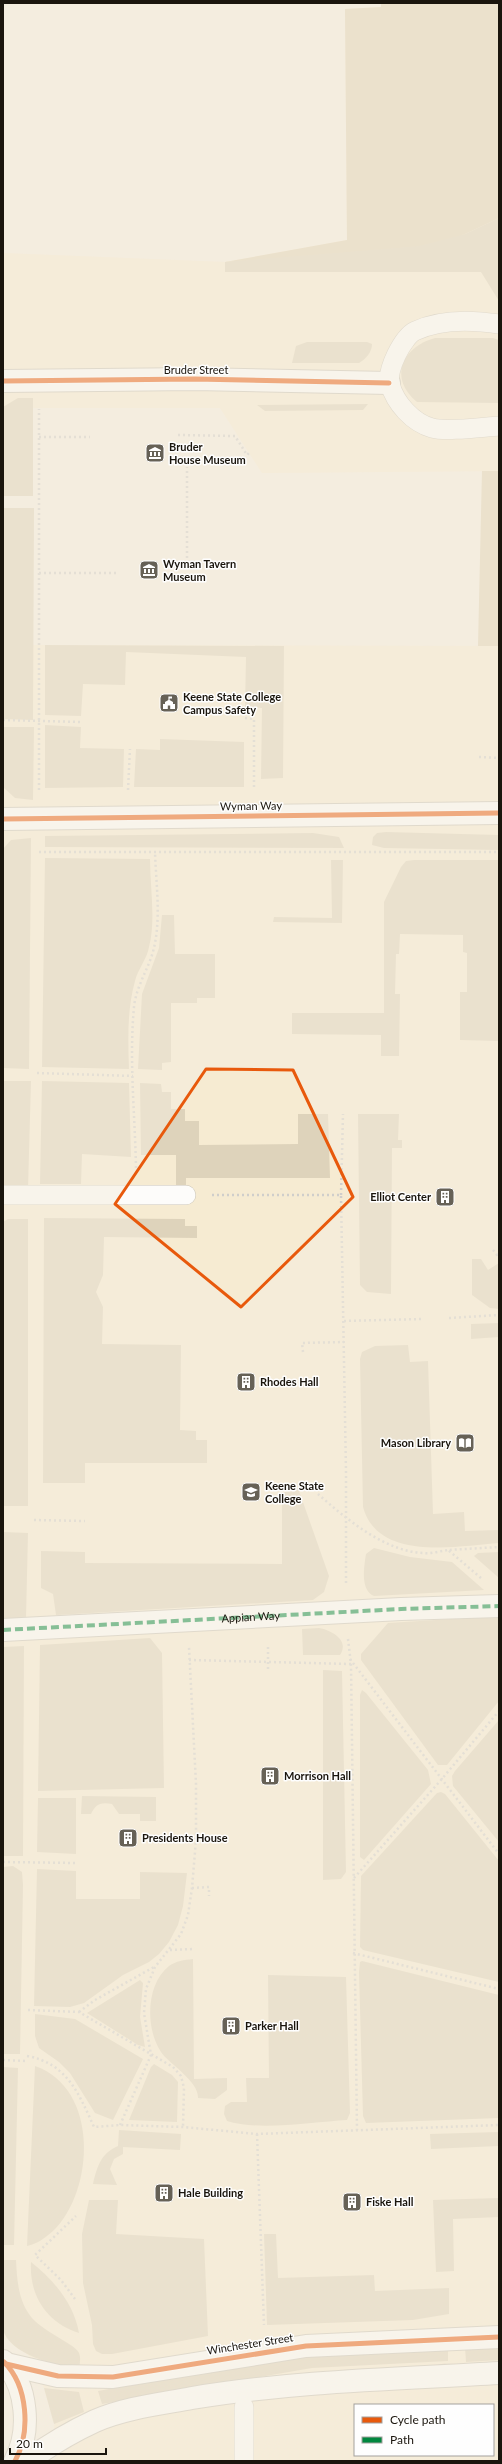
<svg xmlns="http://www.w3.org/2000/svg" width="502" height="2464" viewBox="0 0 502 2464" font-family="Lato,sans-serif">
  <rect width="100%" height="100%" fill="#f4eddf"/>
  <g fill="#f6ebd2" fill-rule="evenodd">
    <polygon points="381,3 499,3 499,471 262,473 220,408 3,408 3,253 225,262 347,240 345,9 381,7"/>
    <path d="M3 645 499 646V2461H53L55 2458 54 2419 44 2388 29 2356 10 2339H3ZM355 2405H493V2455H355Z"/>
  </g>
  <g fill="#ded3bb">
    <polygon points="499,218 499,301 481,272 225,272 225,262 465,234"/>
    <path d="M435 338H493L499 340V403L417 402C388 378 402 347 435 338Z"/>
    <path d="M307 342H367L372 344C372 352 366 359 359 363H292L296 346Z"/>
    <polygon points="18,398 33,398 33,496 3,496 3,407"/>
    <polygon points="368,404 363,410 265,411 257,405"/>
    <polygon points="3,508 34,508 33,720 3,719"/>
    <polygon points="45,645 284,646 283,778 261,779 262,708 245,707 246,657 126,652 125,685 83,684 81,716 45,715"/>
    <polygon points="45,725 81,727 80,748 124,749 123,787 45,788"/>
    <polygon points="3,727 34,727 33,800 15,798 3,787"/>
    <polygon points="160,739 244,742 244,787 134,787 136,749 160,750"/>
    <polygon points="386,832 499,835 499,850 384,848 372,845 373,837 377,833"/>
    <polygon points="313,833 339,837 344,848 45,847 45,836"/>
    <polygon points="31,838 29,1069 3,1068 3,849 11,840"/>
    <path d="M45 858 150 859C150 887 156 920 149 947 147 959 138 969 135 981 127 1010 128 1039 129 1069L42 1067Z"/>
    <polygon points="331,860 343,860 342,923 273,922 274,917 332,918"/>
    <polygon points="414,860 499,860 499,1041 460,1040 460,992 467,992 467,953 463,952 463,935 400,934 399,954 396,954 395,994 400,994 399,1056 381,1056 381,1035 292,1034 292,1013 384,1013 384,902 401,867 406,861"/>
    <polygon points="162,915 174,915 175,954 215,954 215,998 197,998 197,1003 171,1003 171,1062 162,1063 162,1070 138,1069 142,994 159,948"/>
    <polygon points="3,1081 31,1081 28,1189 5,1186 3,1184"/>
    <polygon points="42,1081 129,1083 131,1157 82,1154 81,1184 40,1184"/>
    <polygon points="140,1083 161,1084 162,1092 171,1092 171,1109 185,1109 185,1121 199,1121 199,1145 298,1144 298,1114 328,1114 330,1178 186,1178 186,1188 176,1187 176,1155 141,1155"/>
    <polygon points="358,1114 399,1114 398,1140 402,1140 402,1148 392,1148 391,1294 367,1292 360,1285"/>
    <polygon points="44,1218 185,1219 185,1226 197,1226 197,1238 104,1237 103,1275 96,1292 103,1307 102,1344 181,1345 180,1430 196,1431 196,1440 207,1440 207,1463 85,1463 85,1483 43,1483"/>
    <polygon points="8,1219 28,1219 28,1506 3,1506 3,1222"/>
    <polygon points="472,1259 481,1259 488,1270 499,1263 499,1309 490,1308 472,1295"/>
    <polygon points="499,1323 499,1337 471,1339 471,1324"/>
    <path d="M408 1345 410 1362 428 1361 433 1514 464 1512 465 1531 499 1530V1543C457 1546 378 1562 363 1507L360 1359 362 1352 375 1346Z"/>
    <polygon points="298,1488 329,1576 324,1592 313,1600 56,1615 53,1594 41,1588 41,1551 85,1552 85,1563 282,1564 282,1493"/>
    <polygon points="3,1532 28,1533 26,1618 3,1619"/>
    <path d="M374 1548 410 1557 452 1562 484 1590 374 1596C360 1590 364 1567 366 1554Z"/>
    <polygon points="499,1552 499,1578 474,1556 478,1553"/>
    <polygon points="499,1616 499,1701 447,1765 438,1765 361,1660 361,1654 388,1623"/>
    <path d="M319 1628C331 1630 350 1640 340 1655H303L302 1629Z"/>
    <polygon points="150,1638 162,1653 164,1788 38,1791 40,1645"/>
    <polygon points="24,1646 23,1856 3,1856 3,1647"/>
    <polygon points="323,1670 342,1671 346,1872 341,1879 323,1880"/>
    <polygon points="362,1690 366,1693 428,1770 431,1784 364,1860 360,1857 360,1695"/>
    <polygon points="499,1720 499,1842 453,1786 452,1776 455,1771"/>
    <polygon points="441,1792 445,1794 499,1861 499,1982 363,1950 360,1947 361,1876 437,1793"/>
    <path d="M82 1796 156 1797V1821H140V1814H119L112 1804C102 1802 96 1803 91 1814H81Z"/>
    <polygon points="38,1798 76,1798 76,1854 37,1852"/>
    <polygon points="13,1866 22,1872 23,1885 20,2054 3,2054 3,1867"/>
    <polygon points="37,1869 76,1871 76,1899 140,1899 140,1872 187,1873 183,1906 178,1925 169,1942 159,1954 149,1962 123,1975 84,2003 70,2007 34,2006"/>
    <path d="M193 1959 194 2079 227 2078V2090L215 2099 198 2098C199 2081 169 2064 161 2052 145 2028 146 1984 169 1966 176 1961 184 1960 193 1959Z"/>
    <polygon points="362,1961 499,1995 499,2118 366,2123 363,2116 359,1972 360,1962"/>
    <path d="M268 1975 346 1977 350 2113 347 2120C314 2122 257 2131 227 2121L224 2114 225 2106 231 2102H247L246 2078H269Z"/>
    <polygon points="140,1980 143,1983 140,2017 145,2047 138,2045 87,2013"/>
    <polygon points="35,2014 75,2019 143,2059 113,2120 95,2113 70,2073 59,2062 39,2048 35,2036"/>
    <polygon points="154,2064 172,2075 178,2082 177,2122 129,2120 151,2067"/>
    <path d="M35 2066C99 2088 95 2190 53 2231 45 2238 37 2244 27 2246Z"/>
    <polygon points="3,2067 18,2068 14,2245 3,2245"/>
    <path d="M119 2130 181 2134 180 2150 123 2147V2154L114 2159 110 2169 117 2185 93 2184C97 2167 101 2153 118 2146Z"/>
    <polygon points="499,2132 499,2146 431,2149 430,2134"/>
    <polygon points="499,2198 499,2217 453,2219 454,2271 436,2272 433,2200"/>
    <polygon points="89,2200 118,2200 116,2234 204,2239 208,2336 112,2354 102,2354 96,2351 93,2344 92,2325 83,2283 82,2234"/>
    <polygon points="264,2234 276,2234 278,2278 374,2275 375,2291 449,2288 449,2314 413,2320 267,2325"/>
    <path d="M3 2260H16C17 2279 18 2298 29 2314 40 2331 76 2344 79 2353 81 2358 80 2363 79 2368 58 2367 8 2354 3 2329 0 2309 3 2281 3 2260Z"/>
    <path d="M31 2262C54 2280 74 2304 79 2333 47 2323 29 2296 31 2262Z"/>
    <polygon points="499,2346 499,2360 466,2362 465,2347"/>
    <polygon points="448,2348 448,2361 312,2368 102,2404 98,2391 216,2369 335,2352"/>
    <polygon points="44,2388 79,2392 84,2412 54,2424"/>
  </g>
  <g fill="#e0d2b6">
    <polygon points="381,3 499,3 499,218 465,234 419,246 225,262 347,240 345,9 381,7"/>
    <polygon points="482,471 499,471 499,646 478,646"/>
  </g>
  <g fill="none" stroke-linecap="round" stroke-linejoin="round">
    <g stroke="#c8c3b7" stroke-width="20">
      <g id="service">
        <path d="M499 324C473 320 440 319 415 331 403 337 386 370 390 384 395 403 413 423 432 428 446 432 483 427 499 426"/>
        <polyline points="3,1195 186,1195"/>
        <polyline points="244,2461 244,2407"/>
      </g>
    </g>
    <g stroke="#c8c3b7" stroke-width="24">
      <g id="pedestrian">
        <path id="s1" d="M3 1630 401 1609 499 1606"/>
      </g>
    </g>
    <g stroke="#c8c3b7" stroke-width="24">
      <g id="minor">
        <polyline points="3,381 195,379 389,383"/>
        <polyline points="3,819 499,813"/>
      </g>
    </g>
    <g stroke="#c8c3b7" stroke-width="24">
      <g id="tertiary">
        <polyline points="6,2364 58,2376 113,2377 306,2346 499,2337"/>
        <path d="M27 2461C48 2446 71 2432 95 2421 125 2408 160 2404 192 2398 294 2381 396 2379 499 2373"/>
      </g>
    </g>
    <g stroke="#c8c3b7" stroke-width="24">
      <path id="secondary" d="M3 2361C28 2385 31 2432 15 2461"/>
    </g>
    <g stroke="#d0cecb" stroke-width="2.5" stroke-dasharray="2 3" stroke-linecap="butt">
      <polyline points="178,435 235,436 247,455 249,453"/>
      <polyline points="39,437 90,437"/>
      <polyline points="181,567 187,567 187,467"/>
      <polyline points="39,573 117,573"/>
      <polyline points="245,718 254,719 254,788"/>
      <polyline points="3,720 81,722"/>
      <polyline points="479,757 499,758"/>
      <polyline points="39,790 39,409"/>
      <polyline points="128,790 130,749"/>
      <polyline points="39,852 499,852"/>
      <polyline points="37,1073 133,1076"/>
      <path d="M136 1168C135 1115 129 1060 134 1007 136 988 146 973 152 955 162 923 156 885 155 852"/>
      <polyline points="212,1195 341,1195 346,1472 346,1584"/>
      <polyline points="341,1195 343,1114"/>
      <polyline points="493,1250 497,1255 499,1254"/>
      <polyline points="449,1318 499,1315"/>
      <polyline points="344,1321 423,1319"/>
      <polyline points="303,1352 302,1343 344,1342"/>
      <path d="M318 1494C345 1518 385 1552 424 1553 432 1554 440 1551 448 1550"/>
      <polyline points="34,1520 85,1521"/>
      <polyline points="481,1578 448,1550 499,1547"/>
      <polyline points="348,1639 351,1664 357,2130"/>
      <polyline points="350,1659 499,1854"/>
      <polyline points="189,1660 351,1664"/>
      <polyline points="268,1669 268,1644"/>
      <polyline points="3,1862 76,1863"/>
      <polyline points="354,1878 441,1780 499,1711"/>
      <polyline points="192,1888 209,1887 209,1896"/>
      <polyline points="170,1950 193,1949"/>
      <polyline points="353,1953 499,1989"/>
      <polyline points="28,2010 79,2012 173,2067 181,2076 184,2088 183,2127"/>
      <polyline points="79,2012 95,2000 154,1967"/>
      <path d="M27 2056C67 2063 79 2094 94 2127L120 2125 183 2127 257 2134 499 2125"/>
      <polyline points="3,2060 27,2061"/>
      <polyline points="120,2125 151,2055 144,2013 146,1989 155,1967 181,1934 188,1915 192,1888 196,1840 196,1784 189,1647"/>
      <polyline points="257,2134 264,2325"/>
      <polyline points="75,2299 61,2280 35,2255 76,2216"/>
    </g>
    <use href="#service" stroke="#fdfcfa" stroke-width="19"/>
    <use href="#pedestrian" stroke="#fdfcfa" stroke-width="22"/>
    <use href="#minor" stroke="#fdfcfa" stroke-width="22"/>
    <use href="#tertiary" stroke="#fdfcfa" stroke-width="22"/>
    <use href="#secondary" stroke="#fdfcfa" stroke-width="22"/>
    <polyline stroke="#00873e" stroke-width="4" stroke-dasharray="8 4" stroke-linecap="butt" points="3,1630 401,1609 499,1606"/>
    <g stroke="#fefefe" stroke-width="8">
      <g id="cycleway">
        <polyline points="3,381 195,379 389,383"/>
        <polyline points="3,819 499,813"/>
        <path d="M4 2362C28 2386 31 2432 15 2461"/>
        <polyline points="6,2364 58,2376 113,2377 306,2346 499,2337"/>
      </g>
    </g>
    <use href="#cycleway" stroke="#e8590c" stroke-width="5"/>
  </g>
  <path d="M0 0H502V2464H0ZM206 1069 293 1070 353 1197 241 1307 115 1204Z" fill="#f4eddf" fill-opacity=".55" fill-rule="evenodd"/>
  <path fill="none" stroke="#e8590c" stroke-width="3" stroke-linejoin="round" d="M206 1069 293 1070 353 1197 241 1307 115 1204Z"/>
  <defs>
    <g id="museum-square" transform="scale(1)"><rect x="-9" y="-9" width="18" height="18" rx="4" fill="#666156" stroke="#fefefe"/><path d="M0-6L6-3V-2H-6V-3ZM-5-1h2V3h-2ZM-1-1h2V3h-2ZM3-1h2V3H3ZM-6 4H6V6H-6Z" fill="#fff"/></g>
    <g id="civic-square" transform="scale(1)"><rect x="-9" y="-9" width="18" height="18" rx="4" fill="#666156" stroke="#fefefe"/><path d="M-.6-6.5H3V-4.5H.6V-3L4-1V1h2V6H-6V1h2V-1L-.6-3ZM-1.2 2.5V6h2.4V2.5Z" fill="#fff"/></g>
    <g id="building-square" transform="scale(1)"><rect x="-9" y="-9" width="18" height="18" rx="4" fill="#666156" stroke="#fefefe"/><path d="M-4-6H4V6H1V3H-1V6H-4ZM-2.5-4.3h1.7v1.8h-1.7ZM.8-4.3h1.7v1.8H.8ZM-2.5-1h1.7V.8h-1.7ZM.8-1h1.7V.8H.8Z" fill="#fff"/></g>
    <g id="library-square" transform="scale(1)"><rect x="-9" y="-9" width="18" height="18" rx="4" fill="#666156" stroke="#fefefe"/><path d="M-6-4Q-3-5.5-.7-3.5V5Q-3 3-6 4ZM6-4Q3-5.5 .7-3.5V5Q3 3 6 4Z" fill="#fff"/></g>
    <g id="university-square" transform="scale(1)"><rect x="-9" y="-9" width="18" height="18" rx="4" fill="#666156" stroke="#fefefe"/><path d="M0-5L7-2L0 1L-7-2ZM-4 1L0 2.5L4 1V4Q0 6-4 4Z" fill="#fff"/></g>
  </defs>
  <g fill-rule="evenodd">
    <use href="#museum-square" x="155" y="453"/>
    <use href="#museum-square" x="149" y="570"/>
    <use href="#civic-square" x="169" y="703"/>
    <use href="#building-square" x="445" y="1197"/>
    <use href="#building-square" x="246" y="1382"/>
    <use href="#library-square" x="465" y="1443"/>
    <use href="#university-square" x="251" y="1492"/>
    <use href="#building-square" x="270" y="1776"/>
    <use href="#building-square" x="128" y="1838"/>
    <use href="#building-square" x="231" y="2026"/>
    <use href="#building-square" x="164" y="2193"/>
    <use href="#building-square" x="352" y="2202"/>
  </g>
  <g text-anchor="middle" stroke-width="3" stroke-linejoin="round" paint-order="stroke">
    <g font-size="11" fill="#1a150d" stroke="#fefefe">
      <text x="196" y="374">Bruder Street</text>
      <text transform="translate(251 806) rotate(-1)" y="4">Wyman Way</text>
      <text dy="4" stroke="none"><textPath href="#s1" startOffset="248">Appian Way</textPath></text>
      <text transform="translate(250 2344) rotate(-9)" y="4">Winchester Street</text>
    </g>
    <g font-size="11" font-weight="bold" fill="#1a150d" stroke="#fefefe" text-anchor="start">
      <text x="169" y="451">Bruder<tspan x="169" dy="13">House Museum</tspan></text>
      <text x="163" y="568">Wyman Tavern<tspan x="163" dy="13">Museum</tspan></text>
      <text x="183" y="701">Keene State College<tspan x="183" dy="13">Campus Safety</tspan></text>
      <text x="431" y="1201" text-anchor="end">Elliot Center</text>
      <text x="260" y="1386">Rhodes Hall</text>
      <text x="451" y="1447" text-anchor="end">Mason Library</text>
      <text x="265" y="1490">Keene State<tspan x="265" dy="13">College</tspan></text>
      <text x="284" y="1780">Morrison Hall</text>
      <text x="142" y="1842">Presidents House</text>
      <text x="245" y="2030">Parker Hall</text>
      <text x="178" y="2197">Hale Building</text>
      <text x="366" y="2206">Fiske Hall</text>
    </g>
  </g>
  <rect width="502" height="2464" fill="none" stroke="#1a150d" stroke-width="8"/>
  <rect x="354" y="2404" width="140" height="52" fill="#fefefe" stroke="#a3a19e"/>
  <rect x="362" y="2417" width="20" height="6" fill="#e8590c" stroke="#a3a19e"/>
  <text x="390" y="2424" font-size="12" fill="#1a150d">Cycle path</text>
  <rect x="362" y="2437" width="20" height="6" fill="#00873e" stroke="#a3a19e"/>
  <text x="390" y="2444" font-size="12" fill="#1a150d">Path</text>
  <path d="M10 2448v6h96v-6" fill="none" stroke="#1a150d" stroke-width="2"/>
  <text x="16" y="2448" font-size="12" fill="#1a150d" stroke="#fefefe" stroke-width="3" paint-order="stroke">20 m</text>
</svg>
